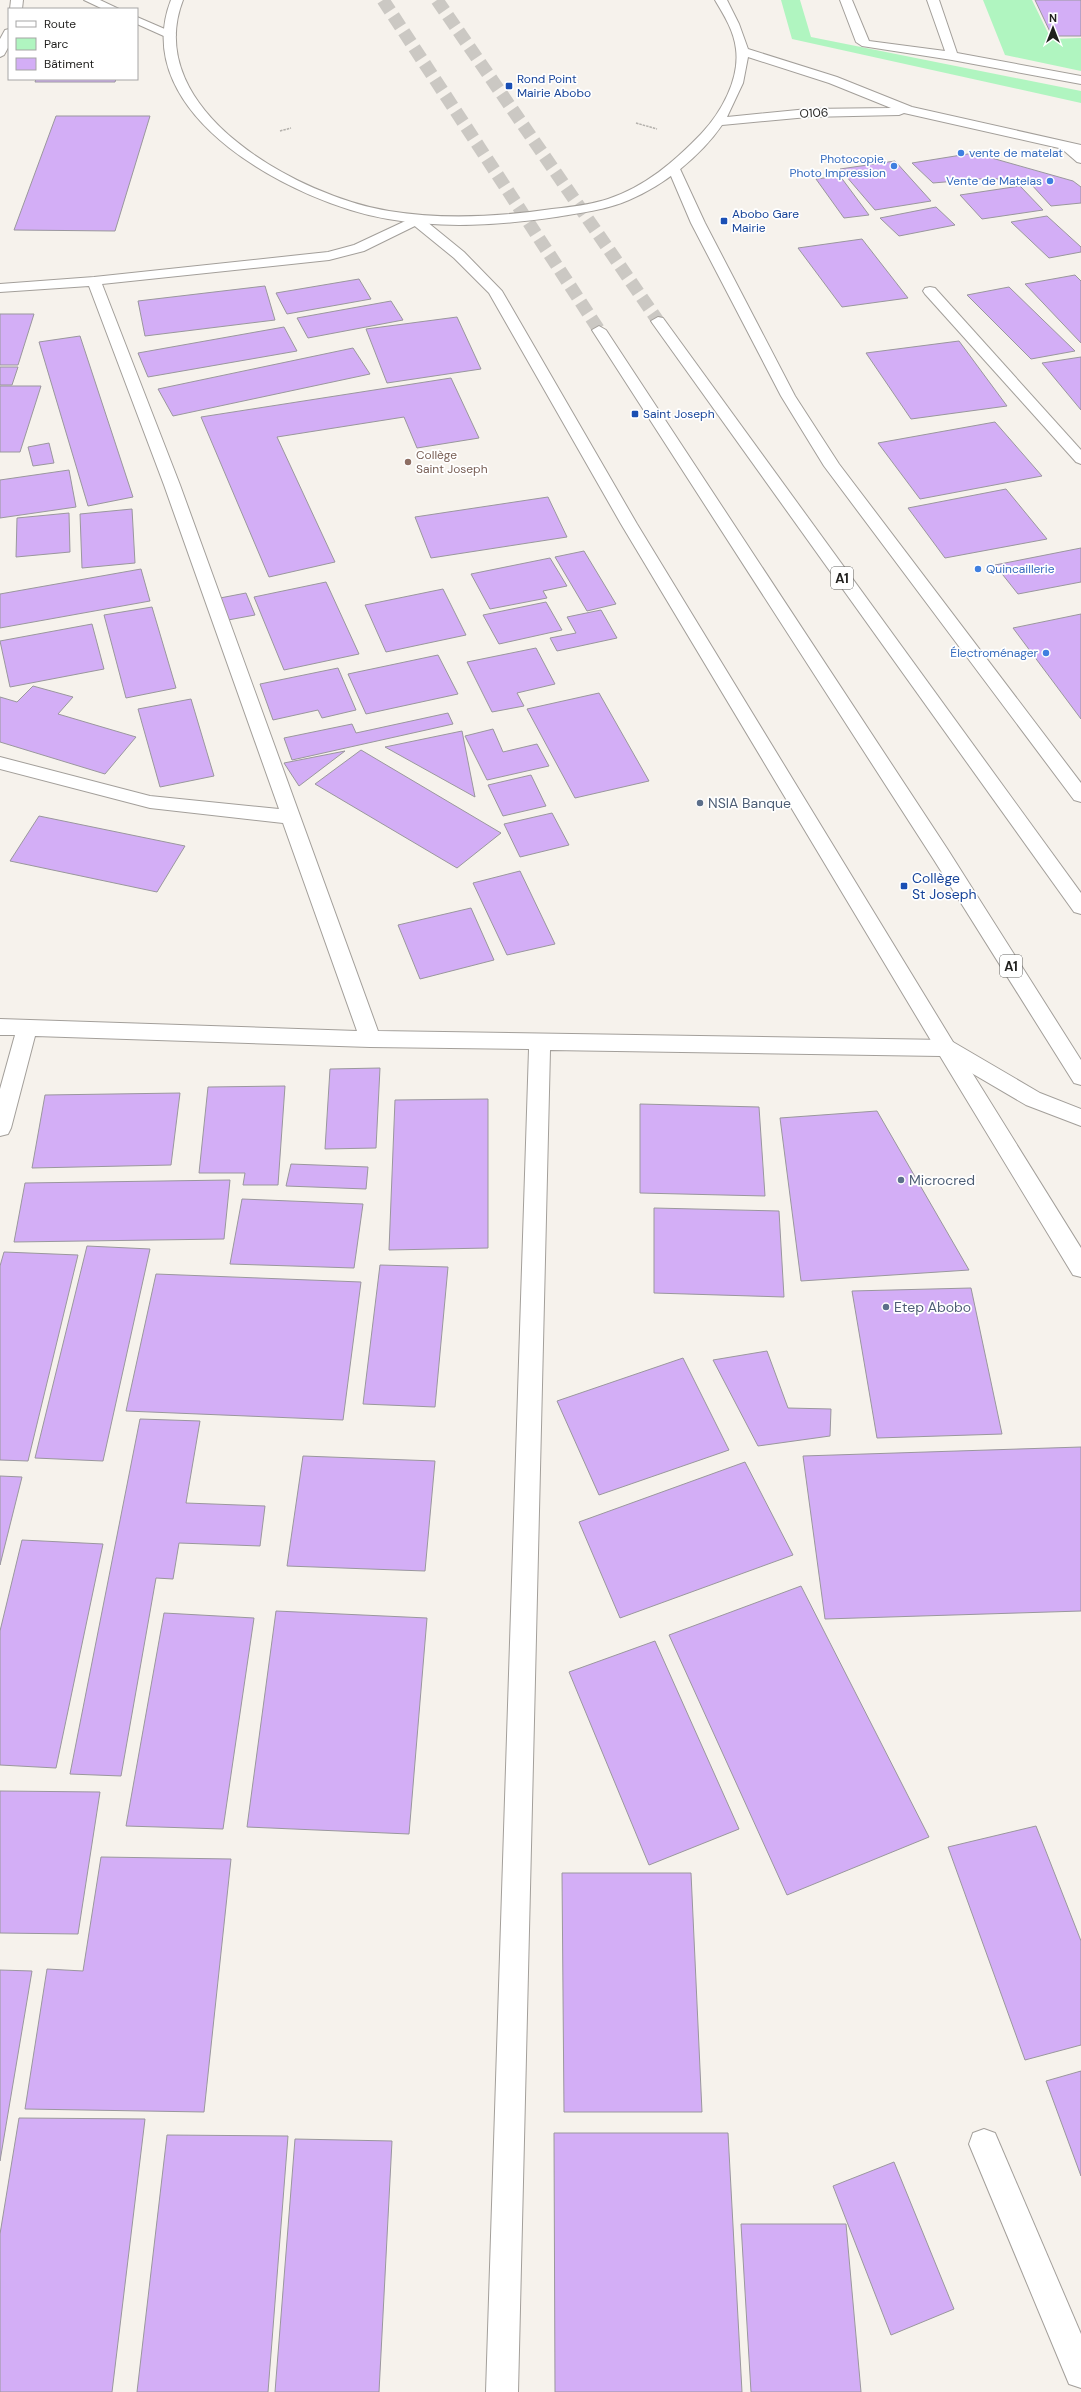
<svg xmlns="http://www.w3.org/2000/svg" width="1081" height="2392" viewBox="0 0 1081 2392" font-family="'DM Sans',sans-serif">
  <rect width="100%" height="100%" fill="#f6f2ec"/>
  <g fill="#b0f5c0">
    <polygon points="781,0 800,0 811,37 1081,91 1081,103 792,39"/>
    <polygon points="983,0 1032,0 1051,39 1081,38 1081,71 1005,55"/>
  </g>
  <g fill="#d3aef6" stroke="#9a979d">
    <polygon points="1035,0 1081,0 1081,36 1052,36"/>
    <polygon points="36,79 116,79 115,82 35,82"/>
    <polygon points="56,116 150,116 115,231 14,230"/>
    <polygon points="974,153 1073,181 1081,187 1081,203 1051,206 1031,184 991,178 933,183 912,163"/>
    <polygon points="895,161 931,201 875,210 840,169"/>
    <polygon points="840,176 869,215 844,218 816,179"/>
    <polygon points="1020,186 1043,210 982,219 960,195"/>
    <polygon points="936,207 955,225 899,236 880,218"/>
    <polygon points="1047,216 1081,247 1081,252 1049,258 1011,222"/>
    <polygon points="862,239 908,298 842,307 798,248"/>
    <polygon points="1075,275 1081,281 1081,343 1025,284"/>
    <polygon points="359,279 371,299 287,314 276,293"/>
    <polygon points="265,286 275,320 145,336 138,301"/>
    <polygon points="1009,287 1075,351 1031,359 967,295"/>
    <polygon points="391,301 403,320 308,338 297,318"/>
    <polygon points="0,314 34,314 18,365 0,365"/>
    <polygon points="457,317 481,369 387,383 366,329"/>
    <polygon points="284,327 297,351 148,377 138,353"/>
    <polygon points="80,336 133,497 88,506 39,342"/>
    <polygon points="959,341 1007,406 911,419 866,353"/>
    <polygon points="353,348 370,374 173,416 158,389"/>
    <polygon points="1081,357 1081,410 1042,363"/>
    <polygon points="0,367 18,367 12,385 0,385"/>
    <polygon points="451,378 479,438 417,448 404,417 277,437 335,562 269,577 201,417"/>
    <polygon points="0,386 41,386 20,452 0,452"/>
    <polygon points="995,422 1042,476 920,499 878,443"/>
    <polygon points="49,443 54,463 33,466 28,447"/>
    <polygon points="69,470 76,507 0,518 0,480"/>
    <polygon points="1006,489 1047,539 945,558 908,508"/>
    <polygon points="548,497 567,537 431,558 415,517"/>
    <polygon points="132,509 135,563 82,568 80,514"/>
    <polygon points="69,513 70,552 16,557 17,518"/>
    <polygon points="1081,548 1081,582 1018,594 995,565"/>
    <polygon points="584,551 616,604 587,611 555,557"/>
    <polygon points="550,558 567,586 543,591 547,598 490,609 471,574"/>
    <polygon points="141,569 150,601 0,628 0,594"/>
    <polygon points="326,582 359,654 284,670 254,597"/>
    <polygon points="443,589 466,635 386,652 365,605"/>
    <polygon points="246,593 255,615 228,620 220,598"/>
    <polygon points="546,602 562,630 499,644 483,615"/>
    <polygon points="152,607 176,688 126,698 104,615"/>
    <polygon points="601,610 617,638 557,651 550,638 576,633 567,617"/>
    <polygon points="1081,614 1081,719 1013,628"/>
    <polygon points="92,624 104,669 10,687 0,641"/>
    <polygon points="536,648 555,684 517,693 524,706 492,712 467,662"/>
    <polygon points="438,655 458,694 366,714 348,674"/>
    <polygon points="338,668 356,710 322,718 318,710 273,720 260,684"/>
    <polygon points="33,686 73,697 58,714 136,737 105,774 0,742 0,697 17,702"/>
    <polygon points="599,693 649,781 575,798 527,709"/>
    <polygon points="191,699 214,776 160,787 138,709"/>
    <polygon points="448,713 453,724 292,760 284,738 352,724 356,733"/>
    <polygon points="493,729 503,752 537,744 549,766 487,780 465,736"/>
    <polygon points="462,731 475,797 385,747"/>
    <polygon points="361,750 501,833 457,868 315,784"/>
    <polygon points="345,751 299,786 284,763"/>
    <polygon points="531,775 546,806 503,816 488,785"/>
    <polygon points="552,813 569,845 520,857 504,824"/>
    <polygon points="39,816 185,846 157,892 10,861"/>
    <polygon points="520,871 555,944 507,955 473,883"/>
    <polygon points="471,908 494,960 420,979 398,925"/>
    <polygon points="380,1068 376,1148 325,1149 330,1069"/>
    <polygon points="285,1086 278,1185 243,1185 245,1173 199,1173 208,1087"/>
    <polygon points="180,1093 171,1165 32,1168 45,1095"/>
    <polygon points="488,1099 488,1248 389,1250 395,1100"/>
    <polygon points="640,1104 759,1107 765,1196 640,1193"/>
    <polygon points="877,1111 969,1270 801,1281 780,1118"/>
    <polygon points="291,1164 368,1167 366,1189 286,1186"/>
    <polygon points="230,1180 224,1239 14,1242 25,1183"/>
    <polygon points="242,1199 363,1204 354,1268 230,1264"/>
    <polygon points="654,1208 779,1211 784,1297 654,1293"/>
    <polygon points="87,1246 150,1249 103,1461 35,1458"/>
    <polygon points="4,1252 78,1255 28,1461 0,1460 0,1266"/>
    <polygon points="380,1265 448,1267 435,1407 363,1404"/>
    <polygon points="156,1274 361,1282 343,1420 126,1411"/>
    <polygon points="971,1288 1002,1434 877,1438 852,1291"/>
    <polygon points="767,1351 788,1408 831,1409 830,1436 758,1446 713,1360"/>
    <polygon points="683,1358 729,1450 599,1495 557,1401"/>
    <polygon points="140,1419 200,1421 186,1503 265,1506 260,1546 179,1543 173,1579 156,1578 121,1776 70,1774"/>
    <polygon points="1081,1447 1081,1611 825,1619 803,1456"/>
    <polygon points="303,1456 435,1461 425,1571 287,1566"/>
    <polygon points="745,1462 793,1555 620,1618 579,1522"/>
    <polygon points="0,1476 22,1477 0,1565"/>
    <polygon points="22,1540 103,1544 56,1768 0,1765 0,1631"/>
    <polygon points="801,1586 929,1837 787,1895 669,1635"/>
    <polygon points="276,1611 427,1618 409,1834 247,1827"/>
    <polygon points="164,1613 254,1618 223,1829 126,1826"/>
    <polygon points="655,1641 739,1829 649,1865 569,1672"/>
    <polygon points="0,1791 100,1792 78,1934 0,1933"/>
    <polygon points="1036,1826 1081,1941 1081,2045 1025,2060 948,1847"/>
    <polygon points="101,1857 231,1859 204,2112 25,2109 47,1969 83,1971"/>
    <polygon points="562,1873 691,1873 702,2112 564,2112"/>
    <polygon points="0,1970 32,1971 0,2161"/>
    <polygon points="1081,2071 1081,2176 1046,2081"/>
    <polygon points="19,2118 145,2119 112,2392 0,2392 0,2234"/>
    <polygon points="554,2133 728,2133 742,2392 555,2392"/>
    <polygon points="167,2135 288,2136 268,2392 137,2392"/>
    <polygon points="295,2139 392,2141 379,2392 275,2392"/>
    <polygon points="894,2162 954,2309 891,2335 833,2186"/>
    <polygon points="741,2224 846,2224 861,2392 751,2392"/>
  </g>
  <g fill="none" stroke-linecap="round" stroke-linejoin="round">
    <g stroke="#cbc8c3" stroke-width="13" stroke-dasharray="13 6" stroke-linecap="butt">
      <polyline points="383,0 599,330"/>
      <polyline points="437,0 658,321"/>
    </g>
    <g stroke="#a39f9a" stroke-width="2">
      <polygon id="lane" points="840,0 852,0 869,41 945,51 927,0 939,0 957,53 1081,76 1081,84 952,60 862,46 856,42"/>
    </g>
    <g stroke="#a39f9a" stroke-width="2">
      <g id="street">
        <polygon points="11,0 23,0 22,9 10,9"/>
        <polygon points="84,0 100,0 119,9 103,9"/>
        <polygon points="137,17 174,33 176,35 174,37 166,37 137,24"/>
        <polygon points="9,29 9,46 4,55 0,57 0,39 5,30"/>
        <polygon points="1066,142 1081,152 1081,163 1077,162 1062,149 1060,146 1062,143"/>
        <polygon points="416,216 423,220 421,223 364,251 329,260 102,284 180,485 378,1031 946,1040 953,1042 1081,1248 1081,1277 1073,1275 940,1056 550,1050 518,2392 486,2392 529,1049 370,1047 35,1036 11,1128 8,1134 0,1136 0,1089 15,1035 0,1035 0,1019 357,1031 283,823 150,808 0,769 0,757 150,796 279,809 164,485 89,286 0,292 0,284 94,277 328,252 354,245"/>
        <polygon points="930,287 935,288 1081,450 1081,464 1076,462 925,294 923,291 925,288"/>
        <polygon points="984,2129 995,2133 1081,2334 1081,2388 1069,2384 969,2144 973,2133"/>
      </g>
    </g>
    <g stroke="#a39f9a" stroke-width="2">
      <path id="secondary" d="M171 0H183C140 111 301 197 389 211 444 220 497 217 552 209 571 207 590 205 608 199 645 187 675 161 701 134 721 113 740 79 736 49 734 31 724 15 715 0H727L739 24 748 49 837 77 912 107 1081 145V153L904 113 899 115 808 117 722 125C700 157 664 185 629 200 606 210 580 213 556 217 500 225 445 229 388 219 298 204 126 116 171 0ZM748 57 829 83 891 108 808 109 727 117 743 83Z"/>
    </g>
    <g stroke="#a39f9a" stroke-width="2">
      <g id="primary">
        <polygon points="674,165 680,169 705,223 795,396 839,464 1081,783 1081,802 1074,800 824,466 781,396 691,223 668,169"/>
        <polygon points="416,216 421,217 464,252 502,291 637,524 953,1042 1040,1093 1081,1109 1081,1126 1026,1105 939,1054 621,524 489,293 454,258 411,223 409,220"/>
        <polygon points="658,317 663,318 1081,893 1081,914 1074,912 653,324 651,321"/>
        <polygon points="599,326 606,330 948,850 1081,1060 1081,1085 1074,1083 934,860 592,330"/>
      </g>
    </g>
    <g stroke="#b4b1ac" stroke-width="1.5" stroke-dasharray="2.5 1" stroke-linecap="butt">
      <polyline points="636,123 657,129"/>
      <polyline points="280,131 291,128"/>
    </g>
    <use href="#lane" fill="#fff" fill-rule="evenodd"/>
    <use href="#street" fill="#fff" fill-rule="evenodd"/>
    <use href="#secondary" fill="#fff" fill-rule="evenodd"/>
    <use href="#primary" fill="#fff" fill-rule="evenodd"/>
  </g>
  <g fill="#1a4fb4" stroke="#fff" stroke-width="1.5">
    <rect x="505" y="82" width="8" height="8" rx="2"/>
    <rect x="720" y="217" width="8" height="8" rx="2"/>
    <rect x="631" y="410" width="8" height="8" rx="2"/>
    <rect x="900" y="882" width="8" height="8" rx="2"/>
  </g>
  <g fill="#3f7fe0" stroke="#fff" stroke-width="1.5">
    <circle cx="961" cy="153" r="4"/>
    <circle cx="894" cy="166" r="4"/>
    <circle cx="1050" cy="181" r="4"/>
    <circle cx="978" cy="569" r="4"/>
    <circle cx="1046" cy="653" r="4"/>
  </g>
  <circle fill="#8d6e63" stroke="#fff" stroke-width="1.5" cx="408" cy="462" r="4"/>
  <g fill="#5c6f8a" stroke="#fff" stroke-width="1.5">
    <circle cx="700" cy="803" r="4"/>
    <circle cx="901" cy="1180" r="4"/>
    <circle cx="886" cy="1307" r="4"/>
  </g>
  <g text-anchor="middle" stroke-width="3.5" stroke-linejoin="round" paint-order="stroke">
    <g font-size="12" fill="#164399" stroke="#fff" text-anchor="start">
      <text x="517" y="83">Rond Point<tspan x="517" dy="14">Mairie Abobo</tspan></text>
      <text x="732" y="218">Abobo Gare<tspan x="732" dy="14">Mairie</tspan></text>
      <text x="643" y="418">Saint Joseph</text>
    </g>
    <g font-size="12" fill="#201f1d" stroke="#fff">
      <text transform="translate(814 113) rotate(-3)" y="4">O106</text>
    </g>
    <g font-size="12" fill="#366cbe" stroke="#fff" text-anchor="end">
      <text x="969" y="157" text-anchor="start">vente de matelat</text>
      <text x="886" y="163">Photocopie,<tspan x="886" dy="14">Photo Impression</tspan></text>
      <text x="1042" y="185">Vente de Matelas</text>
      <text x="986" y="573" text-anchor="start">Quincaillerie</text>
      <text x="1038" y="657">Électroménager</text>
    </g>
    <g font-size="12" fill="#785e54" stroke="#fff" text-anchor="start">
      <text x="416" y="459">Collège<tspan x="416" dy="14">Saint Joseph</tspan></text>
    </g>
    <g fill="#fff" stroke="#636261" stroke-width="1">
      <rect x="831" y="567" width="22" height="22" rx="3"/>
      <rect x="1000" y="955" width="22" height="22" rx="3"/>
    </g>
    <g font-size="13" font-weight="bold" fill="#201f1d">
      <text x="842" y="583">A1</text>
      <text x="1011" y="971">A1</text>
    </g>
    <g font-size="14" fill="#4e5e75" stroke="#fff" text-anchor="start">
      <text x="708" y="808">NSIA Banque</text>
      <text x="909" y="1185">Microcred</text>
      <text x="894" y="1312">Etep Abobo</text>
    </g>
    <g font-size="14" fill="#164399" stroke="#fff" text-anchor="start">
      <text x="912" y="883">Collège<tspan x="912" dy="16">St Joseph</tspan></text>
    </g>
  </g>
  <rect x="8" y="8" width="130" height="72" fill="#ffffff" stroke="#a6a5a5"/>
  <rect x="16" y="21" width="20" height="6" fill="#ffffff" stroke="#a6a5a5"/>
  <text x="44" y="28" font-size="12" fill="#201f1d">Route</text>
  <rect x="16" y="38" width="20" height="12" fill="#b0f5c0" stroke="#a6a5a5"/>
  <text x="44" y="48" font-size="12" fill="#201f1d">Parc</text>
  <rect x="16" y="58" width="20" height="12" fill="#d3aef6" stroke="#a6a5a5"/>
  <text x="44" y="68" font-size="12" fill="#201f1d">Bâtiment</text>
  <g transform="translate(1053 28)" stroke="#ffffff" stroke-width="3" paint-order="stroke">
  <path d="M0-3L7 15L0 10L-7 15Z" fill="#201f1d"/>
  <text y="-6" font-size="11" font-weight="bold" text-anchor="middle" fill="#201f1d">N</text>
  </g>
</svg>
